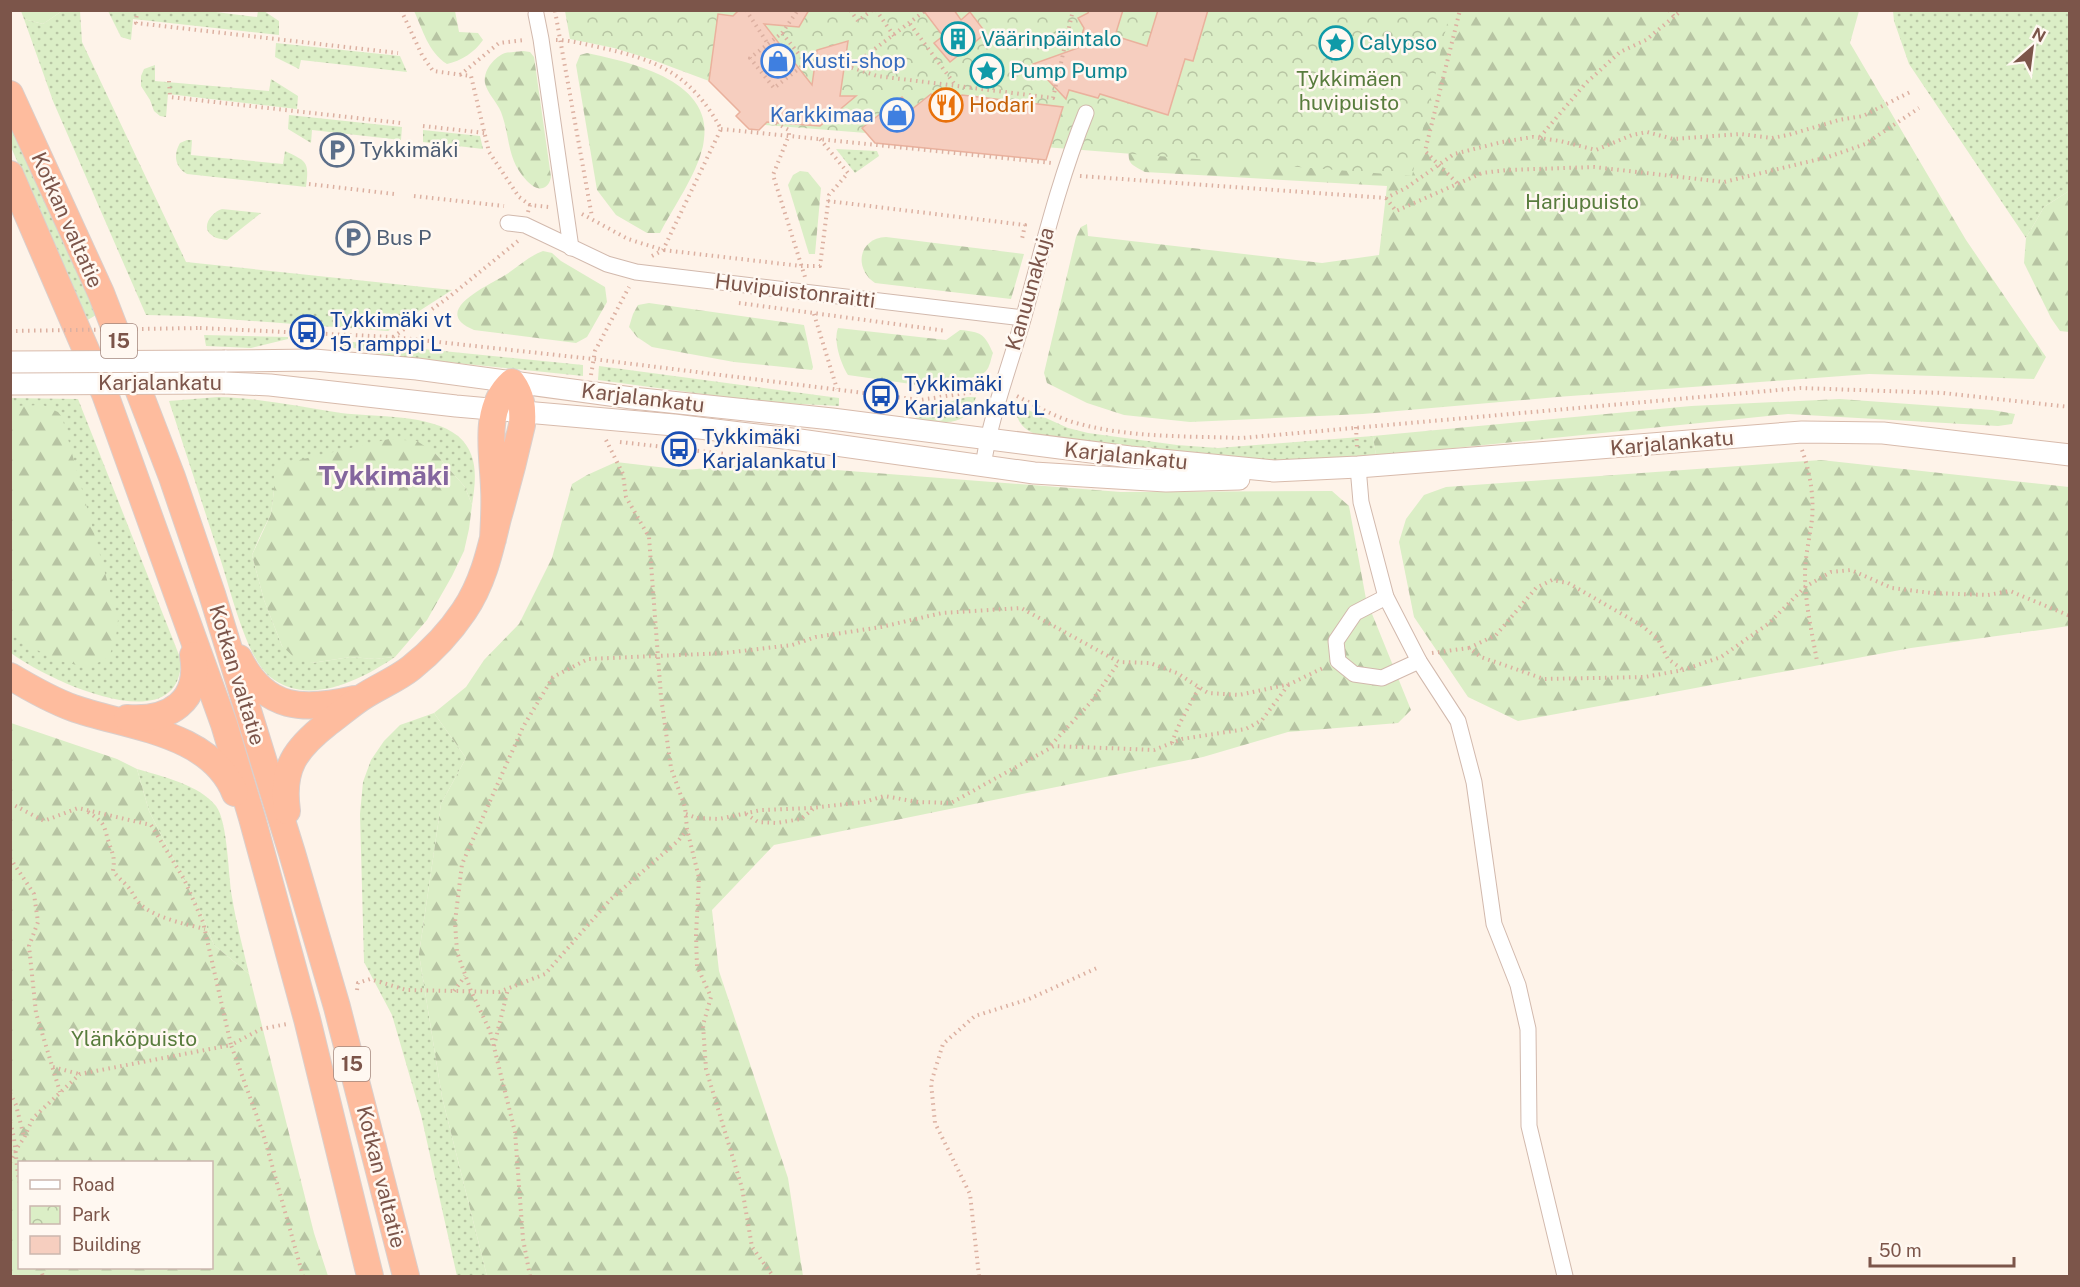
<svg xmlns="http://www.w3.org/2000/svg" width="2080" height="1287" viewBox="0 0 2080 1287" font-family="'Public Sans',sans-serif">
  <defs>
    <pattern id="grass-dots" width="8" height="8" patternUnits="userSpaceOnUse" patternTransform="scale(1.5)"><rect width="8" height="8" fill="#dbeec6"/><path d="M2 2h.1M6 6h.1" fill="none" stroke="#b7c4a3" stroke-width="1.8" stroke-linecap="round"/></pattern>
    <pattern id="forest-firs" width="22" height="20" patternUnits="userSpaceOnUse" patternTransform="scale(1.5)"><rect width="22" height="20" fill="#dbeec6"/><path d="M5 1l3.5 6h-7zM16 11l3.5 6h-7z" fill="#b7c4a3"/></pattern>
    <pattern id="park-crowns" width="20" height="18" patternUnits="userSpaceOnUse" patternTransform="scale(1.5)"><rect width="20" height="18" fill="#dbeec6"/><path d="M2 6a3 3 0 1 1 6 0M12 15a3 3 0 1 1 6 0" fill="none" stroke="#b7c4a3"/></pattern>
  </defs>
  <rect width="100%" height="100%" fill="#fef3e9"/>
  <g fill="url(#grass-dots)">
    <polygon points="200,10 257,17 258,11 264,11 279,21 279,35 133,19 131,40 121,37 108,11"/>
    <polygon points="62,11 80,11 82,42 186,262 452,290 388,331 187,316 146,315 53,101 24,19 43,24"/>
    <polygon points="1893,11 2069,11 2069,191 2044,207 2026,238 1909,64 1894,21"/>
    <polygon points="276,43 400,56 407,72 301,60 299,69 275,57"/>
    <polygon points="155,65 155,81 269,91 271,79 298,96 297,109 168,94 166,117 160,116 154,111 150,100 141,86 141,76 144,69"/>
    <polygon points="289,115 402,127 401,140 312,130 311,143 288,129"/>
    <polygon points="10,123 96,315 86,321 11,147"/>
    <polygon points="423,130 480,136 483,149 423,142"/>
    <path d="M187 140H192L191 155 283 164 285 151C308 162 309 162 306 187L187 174C175 167 173 155 180 143Z"/>
    <polygon points="836,149 877,151 879,156 855,173"/>
    <path d="M222 209 261 213 227 240C223 239 216 239 213 236 199 228 212 212 222 209Z"/>
    <polygon points="204,335 288,337 288,339 251,348 206,346"/>
    <polygon points="333,340 583,365 583,376 388,356 333,343"/>
    <polygon points="599,366 839,398 839,406 762,402 598,380"/>
    <path d="M218 397C260 398 300 407 341 413 375 417 431 414 458 436 479 454 476 480 472 505L465 487 435 453 274 474V490L271 514 260 536 252 555 264 600 282 646 312 663 350 657 375 659 395 657C361 680 307 708 269 676 246 657 230 588 220 558 203 506 186 453 169 401Z"/>
    <path d="M967 397H976C966 430 943 422 916 419L917 411Z"/>
    <path d="M10 398 78 399 181 660C181 744 45 679 11 653Z"/>
    <path d="M1015 404 1068 428 1088 433 1177 445 1218 448 1373 436 1376 456 1269 461 1042 436C1024 431 1016 423 1015 404Z"/>
    <polygon points="434,713 466,758 441,804 419,954 442,1097 487,1276 457,1276 421,1115 392,1015 364,962 360,814 363,782 371,760 384,741 400,725"/>
    <path d="M137 769C161 776 200 785 216 806 228 822 228 875 232 897 236 922 243 948 249 974L214 945 202 915 149 811Z"/>
  </g>
  <g fill="url(#forest-firs)" fill-rule="evenodd">
    <path d="M1252 10 1859 11 1850 43 1966 240 2046 357 2034 379 1869 374 1557 397 1363 414 1190 422 1124 415 1087 403 1047 383 1044 373 1076 237 1081 227 1087 224 1088 236 1322 263 1379 255 1387 186 1145 172C1133 165 1127 165 1129 150Z"/>
    <polygon points="21,11 62,11 43,24 24,19"/>
    <path d="M414 11H455L459 32 478 33 483 40C475 52 461 61 447 64 428 52 423 30 414 11Z"/>
    <path d="M523 51 530 52 534 57 551 177C550 182 548 186 543 188 537 190 531 185 527 181 506 159 511 138 501 112 497 102 487 93 485 83 483 71 494 57 505 53 510 52 517 52 523 51Z"/>
    <path d="M587 53C633 63 718 81 703 146 696 176 674 206 660 233H647L616 215 597 190 576 65 580 55Z"/>
    <polygon points="800,171 808,172 821,188 815,254 809,254 788,185 793,175"/>
    <polygon points="2069,191 2069,332 2060,331 2051,318 2024,263 2026,238 2044,207"/>
    <path d="M886 237 1024 254 1011 299 875 283C853 268 859 238 886 237Z"/>
    <path d="M543 251 552 253 561 261 605 287 607 302 587 337 576 343 474 330C428 311 490 285 507 274 519 266 529 256 543 251Z"/>
    <polygon points="649,303 804,325 813,367 812,370 734,362 652,347 637,337 629,327 633,314 638,305"/>
    <path d="M838 328 946 340 960 330C981 332 984 333 993 353 991 358 990 367 986 371 977 380 938 384 925 386L848 375C841 364 833 341 838 328Z"/>
    <polygon points="1840,399 1992,410 2015,414 2012,424 1998,426 1788,414 1376,456 1373,436 1691,406"/>
    <path d="M43 405 58 412 62 417 118 620 116 637 109 657C103 660 97 664 91 665 62 668 34 648 11 634V406Z"/>
    <polygon points="389,439 417,441 435,453 465,487 472,505 469,529 464,551 452,576 427,620 395,657 375,659 350,657 312,663 296,659 282,646 264,600 252,555 271,514 274,490 274,474 282,464"/>
    <polygon points="1821,460 2069,487 2069,626 1911,648 1518,721 1468,697 1414,617 1399,542 1406,519 1424,495 1446,487"/>
    <polygon points="616,462 684,470 760,464 1121,492 1332,491 1349,506 1366,599 1411,710 1398,723 1288,732 1203,757 774,845 712,910 719,971 788,1178 803,1276 487,1276 442,1097 419,954 441,804 466,758 434,713 466,687 484,660 519,624 552,558 572,484 587,475"/>
    <path d="M11 723 117 759 137 769 149 811 202 915 214 945 249 974 314 1233 328 1276H11ZM20 1162H212V1268H20Z"/>
  </g>
  <polygon fill="url(#park-crowns)" points="565,11 1450,11 1412,176 751,124 709,81 650,59 614,48 570,39"/>
  <g fill="#f6cebf" stroke="#eab19d" stroke-width="1.5">
    <polygon points="739,10 809,10 799,27 764,24 785,51 779,61 790,57 812,85 817,50 848,41 840,96 856,96 820,126 767,122 759,130 749,129 736,116 740,112 709,81 718,14 733,16"/>
    <polygon points="923,10 954,10 961,20 970,12 986,33 950,62 934,43 943,36"/>
    <polygon points="1089,10 1123,10 1115,36 1147,46 1158,10 1208,10 1193,61 1185,59 1168,115 1100,94 1098,98 1069,90 1066,99 1033,64 1078,48 1084,28 1078,18 1088,13"/>
    <polygon points="931,94 945,110 962,95 1063,107 1046,160 875,143 862,128 902,97 911,110"/>
  </g>
  <g fill="none" stroke-linecap="round" stroke-linejoin="round">
    <g stroke="#d2b9ad" stroke-width="17">
      <g id="minor">
        <polyline points="536,14 541,39 571,248"/>
        <polyline points="508,223 525,225 607,264 636,272 1023,318"/>
        <path d="M983 466C991 414 1010 366 1024 316 1043 247 1059 180 1086 113"/>
        <polyline points="1358,467 1361,502 1386,597 1419,661 1458,721 1474,782 1494,924 1518,985 1528,1029 1529,1126 1565,1276"/>
        <polyline points="1386,597 1355,613 1336,641 1338,661 1354,674 1382,678 1419,661"/>
      </g>
    </g>
    <g stroke="#d8bbac" stroke-width="23">
      <g id="secondary">
        <polyline points="225,361 314,360 417,369 632,398 832,419 1130,457 1274,471 1358,467 1802,432 1883,433 2070,455"/>
        <polyline points="225,383 270,385 456,406 674,425 800,440 1034,473 1166,481 1239,479"/>
      </g>
    </g>
    <g stroke="#dacfcc" stroke-width="28">
      <g id="trunk">
        <polyline points="10,94 101,293 172,477 212,594 292,853 337,1007 406,1276"/>
        <polyline points="10,174 105,394 224,724 252,818 307,1019 370,1276"/>
        <path d="M239 658C265 711 304 711 355 699"/>
        <path d="M10 676C30 688 51 700 73 708 127 727 211 732 235 793"/>
        <path d="M127 718C169 721 201 702 193 655"/>
        <path d="M287 811C281 768 295 749 328 723 339 715 349 706 361 698 377 687 396 680 411 668 431 652 450 632 464 611 483 583 490 551 498 518 507 487 515 456 522 425 523 408 522 396 512 382 482 409 493 453 494 488 495 505 494 522 493 539"/>
      </g>
    </g>
    <g stroke="#dcb0a1" stroke-width="4" stroke-dasharray="1.5 4.5" stroke-linecap="butt">
      <polyline points="137,10 136,23 398,53"/>
      <polyline points="401,10 422,55 433,71 471,76 489,152 519,197 530,205"/>
      <polyline points="746,10 768,44"/>
      <polyline points="850,10 858,21 872,10"/>
      <polyline points="876,10 894,36"/>
      <polyline points="1669,10 1675,18"/>
      <polyline points="555,11 592,217"/>
      <polyline points="910,24 956,86"/>
      <polyline points="782,33 798,10"/>
      <path d="M556 40C570 40 584 44 598 47 658 60 691 74 721 129"/>
      <polyline points="806,63 774,88 750,58 782,33 806,63 850,67 877,76 1053,98 1073,10"/>
      <polyline points="851,67 926,10"/>
      <polyline points="460,75 499,43 525,40"/>
      <polyline points="169,81 170,97 401,123"/>
      <polyline points="776,123 789,130 789,135 773,175 805,277"/>
      <polyline points="423,126 485,133"/>
      <polyline points="721,129 1052,163"/>
      <polyline points="1540,137 1585,84 1620,52 1646,40 1682,10"/>
      <polyline points="1080,176 1386,198 1406,188 1454,154 1502,142 1533,137 1560,141 1596,150 1632,135 1647,132 1673,139 1741,134 1772,138 1788,135 1839,120 1863,116 1912,91"/>
      <polyline points="1457,183 1425,151 1460,10"/>
      <polyline points="309,184 394,194"/>
      <polyline points="414,196 504,206"/>
      <polyline points="1386,198 1396,211 1482,173 1507,170 1594,167 1724,182 1828,157 1865,144 1919,108"/>
      <polyline points="828,201 1025,225 1022,239"/>
      <polyline points="528,212 530,205 549,207"/>
      <polyline points="582,214 628,239 663,250 801,266 820,266 829,195 848,173 820,139"/>
      <polyline points="652,256 663,250 721,129"/>
      <polyline points="739,303 947,331"/>
      <polyline points="814,314 837,389"/>
      <polyline points="200,328 393,337 593,359 920,400 986,390"/>
      <polyline points="393,337 449,297 518,241"/>
      <polyline points="591,375 595,351 629,287"/>
      <path d="M1017 396C1036 406 1055 417 1076 423 1130 438 1187 436 1242 438L1801 388 1943 393 2070 407"/>
      <polyline points="1356,427 1357,448"/>
      <polyline points="606,440 623,474 626,497 649,537 661,697 671,768 685,807 687,829 699,878 696,935 697,966 711,997 703,1025 706,1069 742,1188 752,1247 773,1276"/>
      <polyline points="620,442 726,454"/>
      <path d="M1802 450C1810 472 1814 496 1812 519 1810 537 1805 556 1805 574 1805 603 1812 633 1817 661"/>
      <polyline points="1469,648 1496,635 1536,588 1552,580 1568,583 1641,625 1658,639 1668,659 1682,669"/>
      <polyline points="1432,653 1469,648 1481,657 1544,679 1645,677 1683,670 1721,657 1768,624 1805,587 1831,572 1851,570 1892,588 1931,593 1988,595 2010,591 2070,616"/>
      <path d="M1172 743C1178 723 1190 706 1199 687"/>
      <polyline points="1051,745 1091,702 1119,662"/>
      <polyline points="10,803 44,821 78,808 151,825 184,879 203,922 231,1045 261,1029 287,1024"/>
      <path d="M88 812C106 824 103 824 109 843 113 855 115 857 113 871 118 878 124 882 129 888 133 893 135 899 140 904 155 918 185 924 205 929"/>
      <polyline points="686,814 697,818 719,819 761,810 811,808 864,802 884,796 918,802 951,803 1054,746 1154,750 1182,739 1246,729 1262,720 1289,684"/>
      <polyline points="746,814 758,822 777,823 801,819 813,809"/>
      <polyline points="10,858 34,894 38,922 29,946 36,1013 60,1092"/>
      <polyline points="357,990 358,983 370,979 406,990 499,992 545,974 611,899 678,841 687,830"/>
      <polyline points="454,991 465,976"/>
      <polyline points="494,1046 508,989"/>
      <polyline points="53,1067 79,1074"/>
      <polyline points="10,1093 16,1105 24,1137"/>
      <path d="M10 1122C17 1144 15 1163 20 1185"/>
      <polyline points="10,1163 17,1148 24,1138 33,1118 80,1074 231,1045 263,1133 303,1276"/>
      <polyline points="40,1268 43,1276"/>
      <polyline points="530,1276 523,1239 515,1132 490,1031 471,991 457,952 455,922 462,864 523,727 553,677 588,659 725,653 792,645 816,637 881,627 942,613 1021,608 1119,662 1150,663 1177,673 1208,693 1239,695 1290,684 1325,667"/>
      <polyline points="979,1276 970,1194 935,1123 931,1083 943,1044 975,1016 1029,999 1097,968"/>
    </g>
    <use href="#minor" stroke="#fff" stroke-width="15"/>
    <use href="#secondary" stroke="#fff" stroke-width="21"/>
    <use href="#trunk" stroke="#febc9e" stroke-width="26"/>
    <g stroke="#d8bbac" stroke-width="23" stroke-linecap="butt">
      <g id="secondary-bridge">
        <polyline points="10,362 225,361"/>
        <polyline points="10,384 225,383"/>
      </g>
    </g>
    <polyline stroke="#dcb0a1" stroke-width="4" stroke-dasharray="1.5 4.5" stroke-linecap="butt" points="10,331 200,328"/>
    <use href="#secondary-bridge" stroke="#fff" stroke-width="21"/>
  </g>
  <defs>
    <g id="building-ring" transform="scale(1.725)"><circle r="9.5" fill="#fff8f1" stroke="#0f9aa8" stroke-width="1.5"/><path d="M-4-6H4V6H1V3H-1V6H-4ZM-2.5-4.3h1.7v1.8h-1.7ZM.8-4.3h1.7v1.8H.8ZM-2.5-1h1.7V.8h-1.7ZM.8-1h1.7V.8H.8Z" fill="#0f9aa8"/></g>
    <g id="sight-ring" transform="scale(1.725)"><circle r="9.5" fill="#fff8f1" stroke="#0f9aa8" stroke-width="1.5"/><path d="M0-6L1.8-2.2L6-1.7L2.9 1.2L3.7 5.4L0 3.3L-3.7 5.4L-2.9 1.2L-6-1.7L-1.8-2.2Z" fill="#0f9aa8"/></g>
    <g id="shop-ring" transform="scale(1.725)"><circle r="9.5" fill="#fff8f1" stroke="#3f7fe0" stroke-width="1.5"/><path d="M-5-2.5h2.3a2.7 3.5 0 0 1 5.4 0H5L5.5 6h-11ZM-1.5-2.5h3a1.5 2.3 0 0 0-3 0Z" fill="#3f7fe0"/></g>
    <g id="restaurant-ring" transform="scale(1.725)"><circle r="9.5" fill="#fff8f1" stroke="#e8710a" stroke-width="1.5"/><path d="M-5-6h1v4h1v-4h1v4h1v-4h1v5L-1.5 .5V6h-2V.5L-5-1ZM5-6V6H3V1.5H1.5Q1.5-4 5-6Z" fill="#e8710a"/></g>
    <g id="parking-ring" transform="scale(1.725)"><circle r="9.5" fill="#fff8f1" stroke="#5c6f8a" stroke-width="1.5"/><path d="M-3.5-5.5H1a3.5 3.5 0 0 1 0 7H-1V5.5H-3.5ZM-1-3.4V-.6H.8a1.4 1.4 0 0 0 0-2.8Z" fill="#5c6f8a"/></g>
    <g id="bus-ring" transform="scale(1.725)"><circle r="9.5" fill="#fff8f1" stroke="#1a4fb4" stroke-width="1.5"/><path d="M-5-6H5V4H4V6H2V4H-2V6H-4V4H-5ZM-3.5-4V0h7V-4ZM-3.5 1.2v1.5H-2V1.2ZM2 1.2v1.5H3.5V1.2Z" fill="#1a4fb4"/></g>
  </defs>
  <g fill-rule="evenodd">
    <use href="#building-ring" x="958" y="39"/>
    <use href="#sight-ring" x="1336" y="43"/>
    <use href="#shop-ring" x="778" y="61"/>
    <use href="#sight-ring" x="987" y="71"/>
    <use href="#restaurant-ring" x="946" y="105"/>
    <use href="#shop-ring" x="897" y="115"/>
    <use href="#parking-ring" x="337" y="150"/>
    <use href="#parking-ring" x="353" y="238"/>
    <use href="#bus-ring" x="307" y="332"/>
    <use href="#bus-ring" x="881" y="396"/>
    <use href="#bus-ring" x="679" y="449"/>
  </g>
  <g text-anchor="middle" stroke-width="5" stroke-linejoin="round" paint-order="stroke">
    <g fill="#fff8f1" stroke="#a3867c" stroke-width="1.5">
      <rect x="101" y="324" width="36" height="34" rx="4.5"/>
      <rect x="334" y="1047" width="36" height="34" rx="4.5"/>
    </g>
    <g font-size="20" font-weight="bold" fill="#7c554a">
      <text x="119" y="348">15</text>
      <text x="352" y="1071">15</text>
    </g>
    <g font-size="21" fill="#0d838f" stroke="#fff8f1" text-anchor="start">
      <text x="981" y="46">Väärinpäintalo</text>
      <text x="1359" y="50">Calypso</text>
      <text x="1010" y="78">Pump Pump</text>
    </g>
    <g font-size="21" fill="#366cbe" stroke="#fff8f1" text-anchor="start">
      <text x="801" y="68">Kusti-shop</text>
      <text x="874" y="122" text-anchor="end">Karkkimaa</text>
    </g>
    <g font-size="21" fill="#587c3d" stroke="#fff8f1">
      <text x="1349" y="86">Tykkimäen<tspan x="1349" dy="24">huvipuisto</tspan></text>
      <text x="1582" y="209">Harjupuisto</text>
      <text x="134" y="1046">Ylänköpuisto</text>
    </g>
    <g font-size="21" fill="#c56008" stroke="#fff8f1" text-anchor="start">
      <text x="969" y="112">Hodari</text>
    </g>
    <g font-size="21" fill="#4e5e75" stroke="#fff8f1" text-anchor="start">
      <text x="360" y="157">Tykkimäki</text>
      <text x="376" y="245">Bus P</text>
    </g>
    <g font-size="21" fill="#7c554a" stroke="#fff8f1">
      <text transform="translate(67 220) rotate(66)" y="7">Kotkan valtatie</text>
      <text transform="translate(1030 289) rotate(-74)" y="7">Kanuunakuja</text>
      <text transform="translate(795 291) rotate(7)" y="7">Huvipuistonraitti</text>
      <text x="160" y="390">Karjalankatu</text>
      <text transform="translate(643 398) rotate(7)" y="7">Karjalankatu</text>
      <text transform="translate(1672 443) rotate(-5)" y="7">Karjalankatu</text>
      <text transform="translate(1126 456) rotate(6)" y="7">Karjalankatu</text>
      <text transform="translate(237 675) rotate(73)" y="7">Kotkan valtatie</text>
      <text transform="translate(381 1177) rotate(76)" y="7">Kotkan valtatie</text>
    </g>
    <g font-size="21" fill="#164399" stroke="#fff8f1" text-anchor="start">
      <text x="330" y="327">Tykkimäki vt<tspan x="330" dy="24">15 ramppi L</tspan></text>
      <text x="904" y="391">Tykkimäki<tspan x="904" dy="24">Karjalankatu L</tspan></text>
      <text x="702" y="444">Tykkimäki<tspan x="702" dy="24">Karjalankatu I</tspan></text>
    </g>
    <g font-size="27" font-weight="bold" fill="#84669e" stroke="#fff8f1">
      <text x="384" y="485">Tykkimäki</text>
    </g>
  </g>
  <rect width="2080" height="1287" fill="none" stroke="#7c554a" stroke-width="24"/>
  <rect x="18" y="1161" width="195" height="108" fill="#fff8f1" stroke="#cbb7ae" stroke-width="1.5"/>
  <rect x="30" y="1180" width="30" height="9" fill="#ffffff" stroke="#cbb7ae" stroke-width="1.5"/>
  <text x="72" y="1191" font-size="18" fill="#7c554a">Road</text>
  <rect x="30" y="1206" width="30" height="18" fill="url(#park-crowns)" stroke="#cbb7ae" stroke-width="1.5"/>
  <text x="72" y="1221" font-size="18" fill="#7c554a">Park</text>
  <rect x="30" y="1236" width="30" height="18" fill="#f6cebf" stroke="#cbb7ae" stroke-width="1.5"/>
  <text x="72" y="1251" font-size="18" fill="#7c554a">Building</text>
  <g transform="translate(2032 48) rotate(28)" stroke="#fff8f1" stroke-width="4.5" paint-order="stroke">
  <path d="M0-4.5L10 22L0 15L-10 22Z" fill="#7c554a"/>
  <text y="-9" font-size="16" font-weight="bold" text-anchor="middle" fill="#7c554a">N</text>
  </g>
  <path d="M1870 1257v9h144v-9" fill="none" stroke="#7c554a" stroke-width="3"/>
  <text x="1879" y="1257" font-size="18" fill="#7c554a" stroke="#fff8f1" stroke-width="4.5" paint-order="stroke">50 m</text>
</svg>
